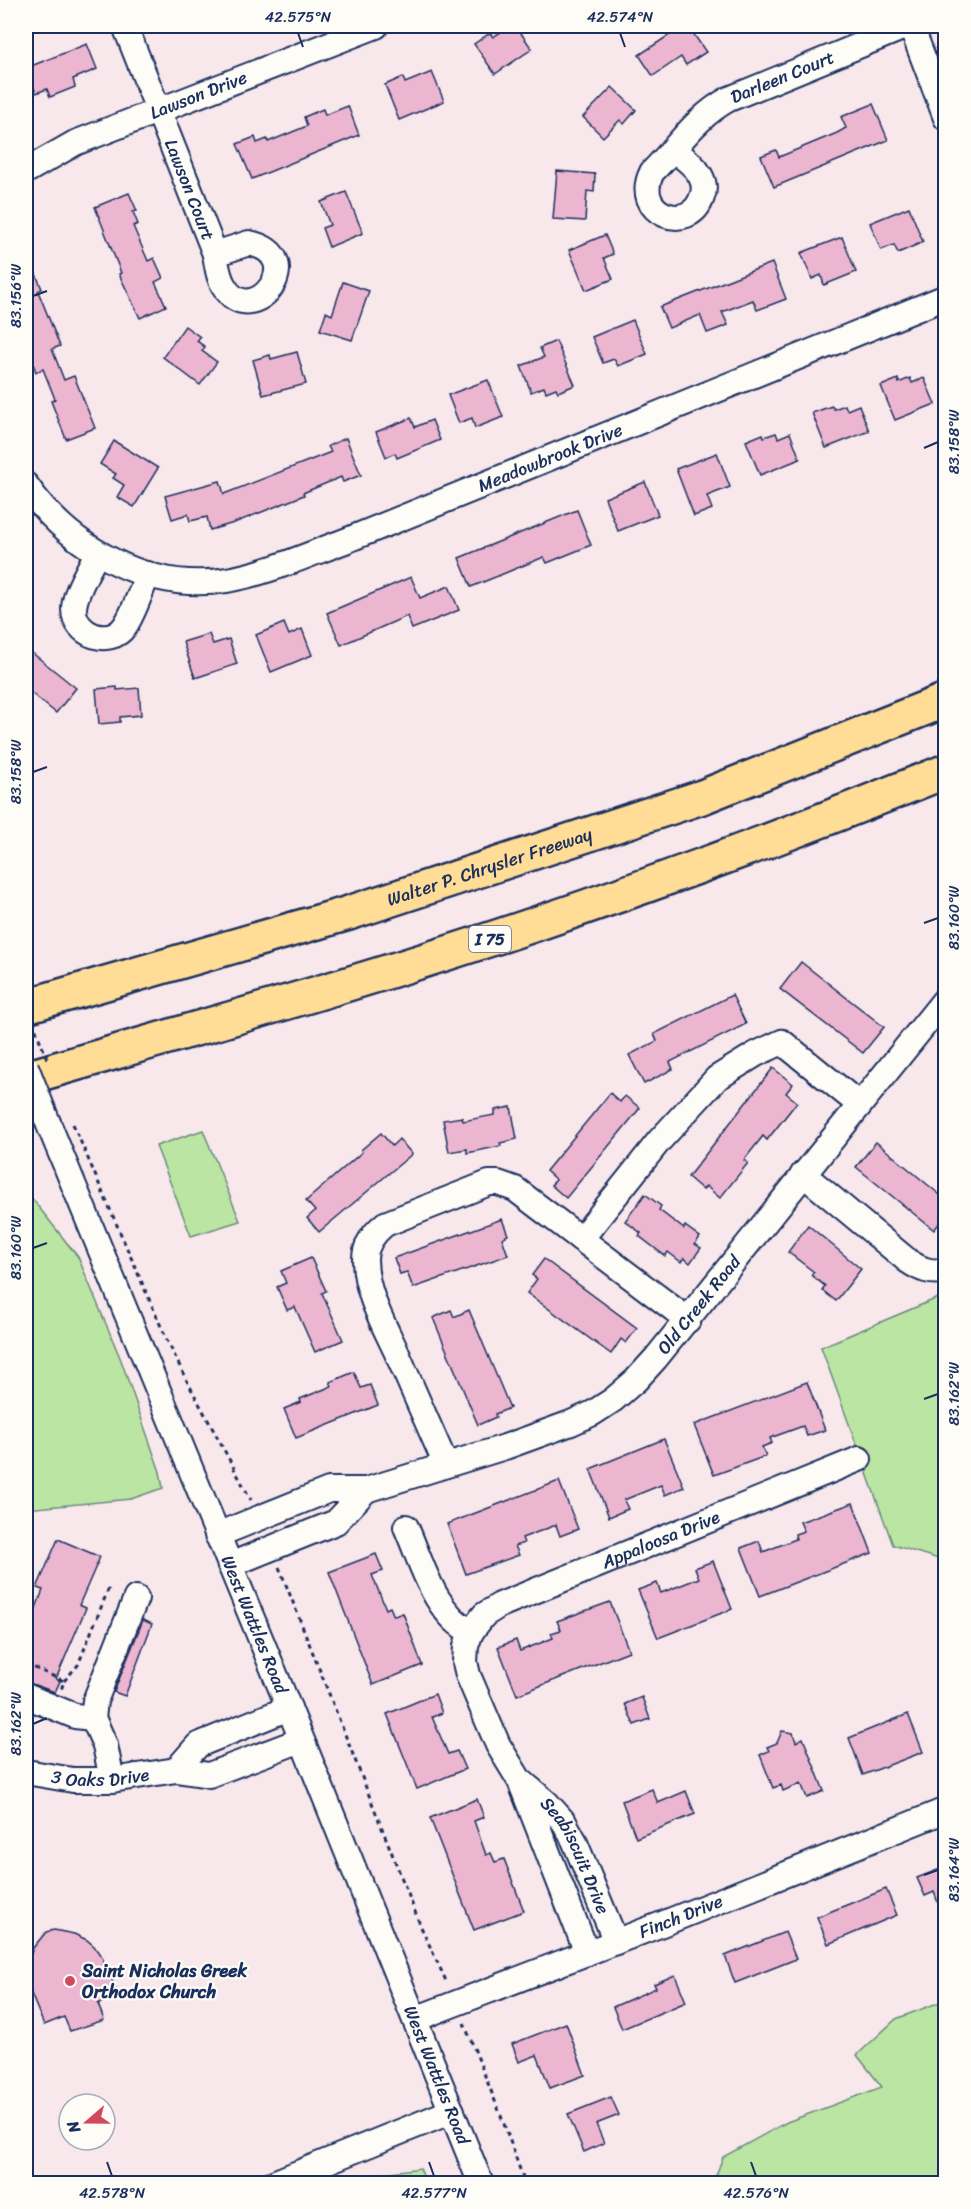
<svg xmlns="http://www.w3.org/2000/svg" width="971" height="2209" viewBox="0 0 971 2209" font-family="Sriracha,sans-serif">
  <rect width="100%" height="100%" fill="#f8e7eb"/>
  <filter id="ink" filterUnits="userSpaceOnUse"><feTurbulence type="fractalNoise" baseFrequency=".0167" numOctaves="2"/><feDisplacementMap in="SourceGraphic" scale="12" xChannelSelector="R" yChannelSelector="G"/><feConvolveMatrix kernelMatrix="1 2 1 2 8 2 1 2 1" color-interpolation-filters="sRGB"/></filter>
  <g filter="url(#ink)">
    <g fill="#bbe5a2" stroke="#6b8a80" stroke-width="1.5">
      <polygon points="203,1130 240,1221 191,1236 156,1146"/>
      <polygon points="26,1191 78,1257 121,1360 160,1472 163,1488 131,1499 26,1509"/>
      <polygon points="945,1295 945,1561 893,1545 821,1347"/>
      <polygon points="945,2000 945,2183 713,2183 723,2157 787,2122 882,2087 857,2055 896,2019"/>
      <polygon points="420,2168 426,2183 327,2183 340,2179"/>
    </g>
    <g fill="#ecb6d0" stroke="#1b2f5e" stroke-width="1.5">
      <polygon points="510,26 516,26 532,49 495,74 474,44 490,33 493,37"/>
      <polygon points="683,26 688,26 706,52 686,65 681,57 653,76 639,55"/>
      <polygon points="87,44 97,69 73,79 75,87 50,97 47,89 36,93 26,68"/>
      <polygon points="432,72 444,101 399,120 385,85 403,77 405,83"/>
      <polygon points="612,87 636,110 624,124 620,120 603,137 583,117"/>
      <polygon points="873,104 888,140 774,187 761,156 776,150 779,157 837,133 846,128 841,117"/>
      <polygon points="348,106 359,135 252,179 237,144 255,137 257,143 267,139 268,142 307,126 304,117 323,109 325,115"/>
      <polygon points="557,171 595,174 594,192 587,191 585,221 553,219"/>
      <polygon points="346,192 363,233 329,247 322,228 330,225 321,202"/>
      <polygon points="129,193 137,211 133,212 138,224 133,226 148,261 154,258 163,278 155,282 166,306 140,318 119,274 121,273 95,207"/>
      <polygon points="909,207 923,242 898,253 894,245 881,250 870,223"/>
      <polygon points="605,235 613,254 604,258 613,279 586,290 569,250"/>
      <polygon points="842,237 856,272 824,285 821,275 812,279 801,253"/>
      <polygon points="26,250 42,289 38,291 60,346 52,349 64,380 74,376 95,428 66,439 51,401 55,399 43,369 36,372 26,344"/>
      <polygon points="772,263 786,299 757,310 753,300 722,312 728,325 707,333 700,315 669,328 660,307"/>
      <polygon points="343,282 369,291 352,340 320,330 326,312 332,315"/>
      <polygon points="633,320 647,354 618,366 614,359 603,363 592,337"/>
      <polygon points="185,326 200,337 197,341 205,347 202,351 217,362 200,385 163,357"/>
      <polygon points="556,341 575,385 558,392 556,388 546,392 544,387 531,392 521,366 544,357 540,348"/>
      <polygon points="297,352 306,384 263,395 253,360 270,355 271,359"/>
      <polygon points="910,378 912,383 924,378 935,404 895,420 881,386 898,379 899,383"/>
      <polygon points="488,380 503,417 475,428 472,418 459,423 448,395"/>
      <polygon points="845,405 847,410 859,405 869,431 826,448 812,413 832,406 834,409"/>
      <polygon points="411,418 415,427 432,420 440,440 397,458 395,453 386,457 376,432"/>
      <polygon points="776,433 778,438 790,433 800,459 760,475 746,441 763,434 764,437"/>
      <polygon points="346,438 361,475 343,482 341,477 303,493 304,495 282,504 234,523 210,530 207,517 190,521 188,514 172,519 165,496 220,481 224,494 331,452 328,446"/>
      <polygon points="114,441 158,468 134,507 117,497 124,485 113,478 116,474 100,464"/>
      <polygon points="717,453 730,487 707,496 712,509 694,516 676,469"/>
      <polygon points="645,482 658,515 618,531 605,498"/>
      <polygon points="577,510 591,545 547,563 544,557 471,587 459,558"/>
      <polygon points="411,577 420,598 449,586 459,610 412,629 407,616 341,645 327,613"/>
      <polygon points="284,623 289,635 302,629 312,655 271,672 256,635"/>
      <polygon points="209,634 213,644 229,639 237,664 195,678 183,642"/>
      <polygon points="26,648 76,688 56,713 26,689"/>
      <polygon points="117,687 117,690 139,688 141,715 120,717 120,722 99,724 96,689"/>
      <polygon points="801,962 884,1027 863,1053 780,989"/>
      <polygon points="732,995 746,1024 670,1062 673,1069 644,1084 629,1055 657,1041 654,1034"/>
      <polygon points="773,1068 793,1084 786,1093 797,1102 767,1140 763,1136 744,1160 748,1163 720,1198 706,1186 703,1190 688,1177"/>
      <polygon points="610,1093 620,1102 625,1096 640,1108 566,1198 551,1185 556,1180 546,1171"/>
      <polygon points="511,1107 517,1139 500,1143 501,1146 467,1153 467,1149 449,1152 443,1120 462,1117 463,1121 495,1115 495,1110"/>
      <polygon points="381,1133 392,1146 399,1139 412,1154 319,1232 307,1218 315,1211 306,1201 362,1152 361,1150"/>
      <polygon points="876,1142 945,1199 945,1216 934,1230 856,1167"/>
      <polygon points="645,1194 661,1206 659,1210 684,1229 685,1226 700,1237 695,1244 701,1248 690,1263 684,1258 681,1262 668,1252 665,1256 639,1236 641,1233 625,1221"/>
      <polygon points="502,1219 508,1235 502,1238 508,1255 413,1288 407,1272 400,1274 394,1258"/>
      <polygon points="808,1225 861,1269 836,1301 822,1290 825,1286 811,1275 814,1272 788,1252"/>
      <polygon points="311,1258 326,1291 322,1293 343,1340 315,1352 295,1307 287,1310 277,1287 286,1283 281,1271"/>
      <polygon points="544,1259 637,1328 626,1343 621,1339 611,1354 527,1293 537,1279 532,1275"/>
      <polygon points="451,1310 454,1317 469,1310 510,1408 495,1414 496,1417 478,1425 433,1318"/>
      <polygon points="354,1372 361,1388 370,1385 378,1405 296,1438 284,1409 301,1402 300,1399 332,1386 330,1382"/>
      <polygon points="807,1382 825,1430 807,1436 803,1426 770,1438 772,1443 762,1447 766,1456 714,1475 694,1425"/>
      <polygon points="664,1439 684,1487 665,1495 661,1485 624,1500 628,1509 609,1517 590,1469"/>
      <polygon points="559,1481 578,1529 560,1536 556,1525 522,1538 524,1543 515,1546 519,1555 466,1574 447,1524"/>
      <polygon points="853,1503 872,1553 760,1596 741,1548 759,1541 763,1552 796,1539 795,1534 804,1531 800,1522"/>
      <polygon points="58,1539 100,1557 79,1605 86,1608 56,1679 60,1681 55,1692 26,1682 26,1634 43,1590 37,1588"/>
      <polygon points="376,1554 383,1571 372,1575 386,1609 390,1607 394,1616 403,1613 422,1665 373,1685 329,1572"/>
      <polygon points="713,1561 732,1609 658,1638 638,1590 657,1583 661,1593 699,1578 695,1568"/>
      <polygon points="610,1602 629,1651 517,1695 498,1647 516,1640 520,1651 553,1638 551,1633 561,1630 557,1621"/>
      <polygon points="143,1620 152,1624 125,1696 114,1692"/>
      <polygon points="435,1694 442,1713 432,1717 448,1754 457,1751 465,1769 417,1789 387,1714"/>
      <polygon points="642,1697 650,1719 634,1725 625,1704"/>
      <polygon points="908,1714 923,1752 863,1775 849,1738"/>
      <polygon points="782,1731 793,1733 796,1742 803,1738 824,1791 807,1798 801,1783 783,1791 781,1785 773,1788 760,1755 769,1751 767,1747 777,1743"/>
      <polygon points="652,1789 658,1803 686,1791 695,1814 636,1838 622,1801"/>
      <polygon points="477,1799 484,1817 474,1821 486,1855 491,1853 495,1862 504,1859 524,1911 474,1930 430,1818"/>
      <polygon points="945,1867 945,1921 934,1892 925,1896 917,1878"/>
      <polygon points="886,1889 897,1915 828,1944 817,1917"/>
      <polygon points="54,1930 74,1934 87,1940 94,1946 103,1959 106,1975 110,1974 118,1995 98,2004 104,2020 70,2031 64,2017 44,2025 27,1984 26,1967 33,1948 46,1932"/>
      <polygon points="785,1932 796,1959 735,1983 725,1956"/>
      <polygon points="675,1975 686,2002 622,2029 613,2007 656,1988 654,1984"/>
      <polygon points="566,2023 585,2075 550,2088 537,2055 519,2062 512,2044"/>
      <polygon points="611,2097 619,2115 596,2124 604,2143 584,2152 568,2114"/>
    </g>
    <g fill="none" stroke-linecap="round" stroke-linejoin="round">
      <g stroke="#1b2f5e" stroke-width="28">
        <g id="minor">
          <path id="s1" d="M125 26 215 254"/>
          <polyline points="911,26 946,118"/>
          <path id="s2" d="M673 149C682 157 694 164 700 175 704 182 705 190 702 197 690 235 631 214 652 172 677 147 697 116 729 99L907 26"/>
          <path id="s3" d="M26 171 75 143 376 26"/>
          <path d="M249 243C313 256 251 334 224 286 218 277 217 265 215 254Z"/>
          <path id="s4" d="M26 485C69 548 149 593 227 580 268 573 307 555 345 541L946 297"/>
          <path d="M97 553C90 568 74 593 74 609 74 635 110 648 125 626 135 611 141 590 148 574"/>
          <path id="s5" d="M49 1125 289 1708 481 2184"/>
          <path d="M803 1174 908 1261C921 1270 930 1273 946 1271"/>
          <polyline points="581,1239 659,1141 717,1078 756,1054 782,1042 860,1105"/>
          <path d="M446 1465C429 1427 413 1389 396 1351 383 1323 365 1291 365 1259 365 1245 374 1233 385 1224L489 1183H498L515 1189 688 1320"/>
          <path d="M406 1527C422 1563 434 1613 471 1632"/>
          <path id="s6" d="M217 1535 329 1490H366L505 1447 571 1423 593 1413 613 1400 636 1380 656 1358 946 998"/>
          <polyline points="230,1565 336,1522 366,1490"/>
          <polyline points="26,1696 75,1716 93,1718 105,1745 112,1780"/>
          <polyline points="93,1718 95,1701 136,1598"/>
          <polyline points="176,1770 198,1745 289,1708"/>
          <path id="s7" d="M26 1772 73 1780H112L176 1770 209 1775 301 1740"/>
          <path id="s8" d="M522 1782 547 1803 564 1822 574 1840 616 1942"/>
          <path id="s9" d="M587 1953 520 1781 498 1745 468 1675 465 1662 466 1646 471 1632 484 1615 500 1605 859 1459"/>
          <path id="s10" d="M415 2019 662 1924 946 1810"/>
          <polyline points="271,2184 452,2111"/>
        </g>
      </g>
      <g stroke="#1b2f5e" stroke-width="38">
        <g id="highway">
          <path id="s11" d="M26 1006 349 913 702 797 946 700"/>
          <path d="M26 1078C191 1030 357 984 521 929 664 881 806 828 946 771"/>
        </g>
      </g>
      <g stroke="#1b2f5e" stroke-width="3" stroke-dasharray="4.5 4.5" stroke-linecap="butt">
        <polyline points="73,1124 166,1338 187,1381 251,1500"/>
        <polyline points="279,1567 421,1927 447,1983"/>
        <polyline points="26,1664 64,1681 61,1690"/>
        <polyline points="64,1681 78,1665 110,1585"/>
        <polyline points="464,2023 503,2121 525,2184"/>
      </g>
      <use href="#minor" stroke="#fdfcf7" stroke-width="24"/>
      <use href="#highway" stroke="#ffdd96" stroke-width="33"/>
      <g stroke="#1b2f5e" stroke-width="28" stroke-linecap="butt">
        <polyline id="minor-bridge" points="26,1067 49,1125"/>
      </g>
      <polyline stroke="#1b2f5e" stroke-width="3" stroke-dasharray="4.5 4.5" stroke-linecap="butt" points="26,1004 47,1059"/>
      <use href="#minor-bridge" stroke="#fdfcf7" stroke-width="24"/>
    </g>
  </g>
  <path fill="none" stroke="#1b2f5e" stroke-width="2" d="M298 33 303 47M620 33 625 47M33 296 47 291M924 448 938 442M33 772 47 767M924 923 938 918M33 1248 47 1243M924 1399 938 1394M33 1724 47 1718M924 1875 938 1870M107 2162 112 2176M429 2162 434 2176M751 2162 756 2176"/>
  <circle fill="#d1495b" stroke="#fdfcf7" stroke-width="2" cx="70" cy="1981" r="6"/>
  <g text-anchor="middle" stroke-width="4.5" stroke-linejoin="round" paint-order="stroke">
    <rect fill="#fdfcf7" stroke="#5f6c8c" stroke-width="1.5" x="469" y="926" width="42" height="26" rx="4.5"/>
    <g font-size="16" font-weight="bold" fill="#1b2f5e">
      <text x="490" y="945">I 75</text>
    </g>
    <g font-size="18" fill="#1b2f5e" stroke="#fdfcf7">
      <text dy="6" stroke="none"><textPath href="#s2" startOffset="322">Darleen Court</textPath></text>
      <text dy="6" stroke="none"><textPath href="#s3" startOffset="189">Lawson Drive</textPath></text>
      <text dy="6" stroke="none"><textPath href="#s1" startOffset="176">Lawson Court</textPath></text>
      <text dy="6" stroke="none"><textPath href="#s4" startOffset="580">Meadowbrook Drive</textPath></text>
      <text dy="6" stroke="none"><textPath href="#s11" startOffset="484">Walter P. Chrysler Freeway</textPath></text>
      <text dy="6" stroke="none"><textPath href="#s6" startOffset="550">Old Creek Road</textPath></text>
      <text dy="6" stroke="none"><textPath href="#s9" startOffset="561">Appaloosa Drive</textPath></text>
      <text dy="6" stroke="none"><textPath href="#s5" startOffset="540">West Wattles Road</textPath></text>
      <text dy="6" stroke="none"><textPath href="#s7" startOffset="75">3 Oaks Drive</textPath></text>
      <text dy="6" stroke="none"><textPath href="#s8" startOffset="93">Seabiscuit Drive</textPath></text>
      <text dy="6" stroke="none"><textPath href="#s10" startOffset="285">Finch Drive</textPath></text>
      <text dy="6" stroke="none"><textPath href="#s5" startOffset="1026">West Wattles Road</textPath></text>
    </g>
    <g font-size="18" font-weight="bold" fill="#1b2f5e" stroke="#fdfcf7" text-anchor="start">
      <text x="82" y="1977">Saint Nicholas Greek<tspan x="82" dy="21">Orthodox Church</tspan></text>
    </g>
  </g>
  <rect width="971" height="2209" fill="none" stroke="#fdfcf7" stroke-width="66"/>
  <g transform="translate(87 2122) rotate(250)"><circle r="28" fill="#fdfcf7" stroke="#a3aaba" stroke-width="1.5"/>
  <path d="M0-4.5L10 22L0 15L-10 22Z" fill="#d1495b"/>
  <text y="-9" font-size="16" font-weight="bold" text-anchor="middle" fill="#1b2f5e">N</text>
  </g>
  <rect x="33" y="33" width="905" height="2143" fill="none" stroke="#1b2f5e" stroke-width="2"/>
  <g font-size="15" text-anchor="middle" fill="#1b2f5e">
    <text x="298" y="22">42.575°N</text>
    <text x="620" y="22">42.574°N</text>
    <text transform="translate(16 296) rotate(-90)" y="5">83.156°W</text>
    <text transform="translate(954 442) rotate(-90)" y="5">83.158°W</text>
    <text transform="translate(16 772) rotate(-90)" y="5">83.158°W</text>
    <text transform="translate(954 918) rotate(-90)" y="5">83.160°W</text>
    <text transform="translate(16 1248) rotate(-90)" y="5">83.160°W</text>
    <text transform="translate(954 1394) rotate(-90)" y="5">83.162°W</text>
    <text transform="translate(16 1724) rotate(-90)" y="5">83.162°W</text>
    <text transform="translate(954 1870) rotate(-90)" y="5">83.164°W</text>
    <text x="112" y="2198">42.578°N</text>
    <text x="434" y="2198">42.577°N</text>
    <text x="756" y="2198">42.576°N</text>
  </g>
</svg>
